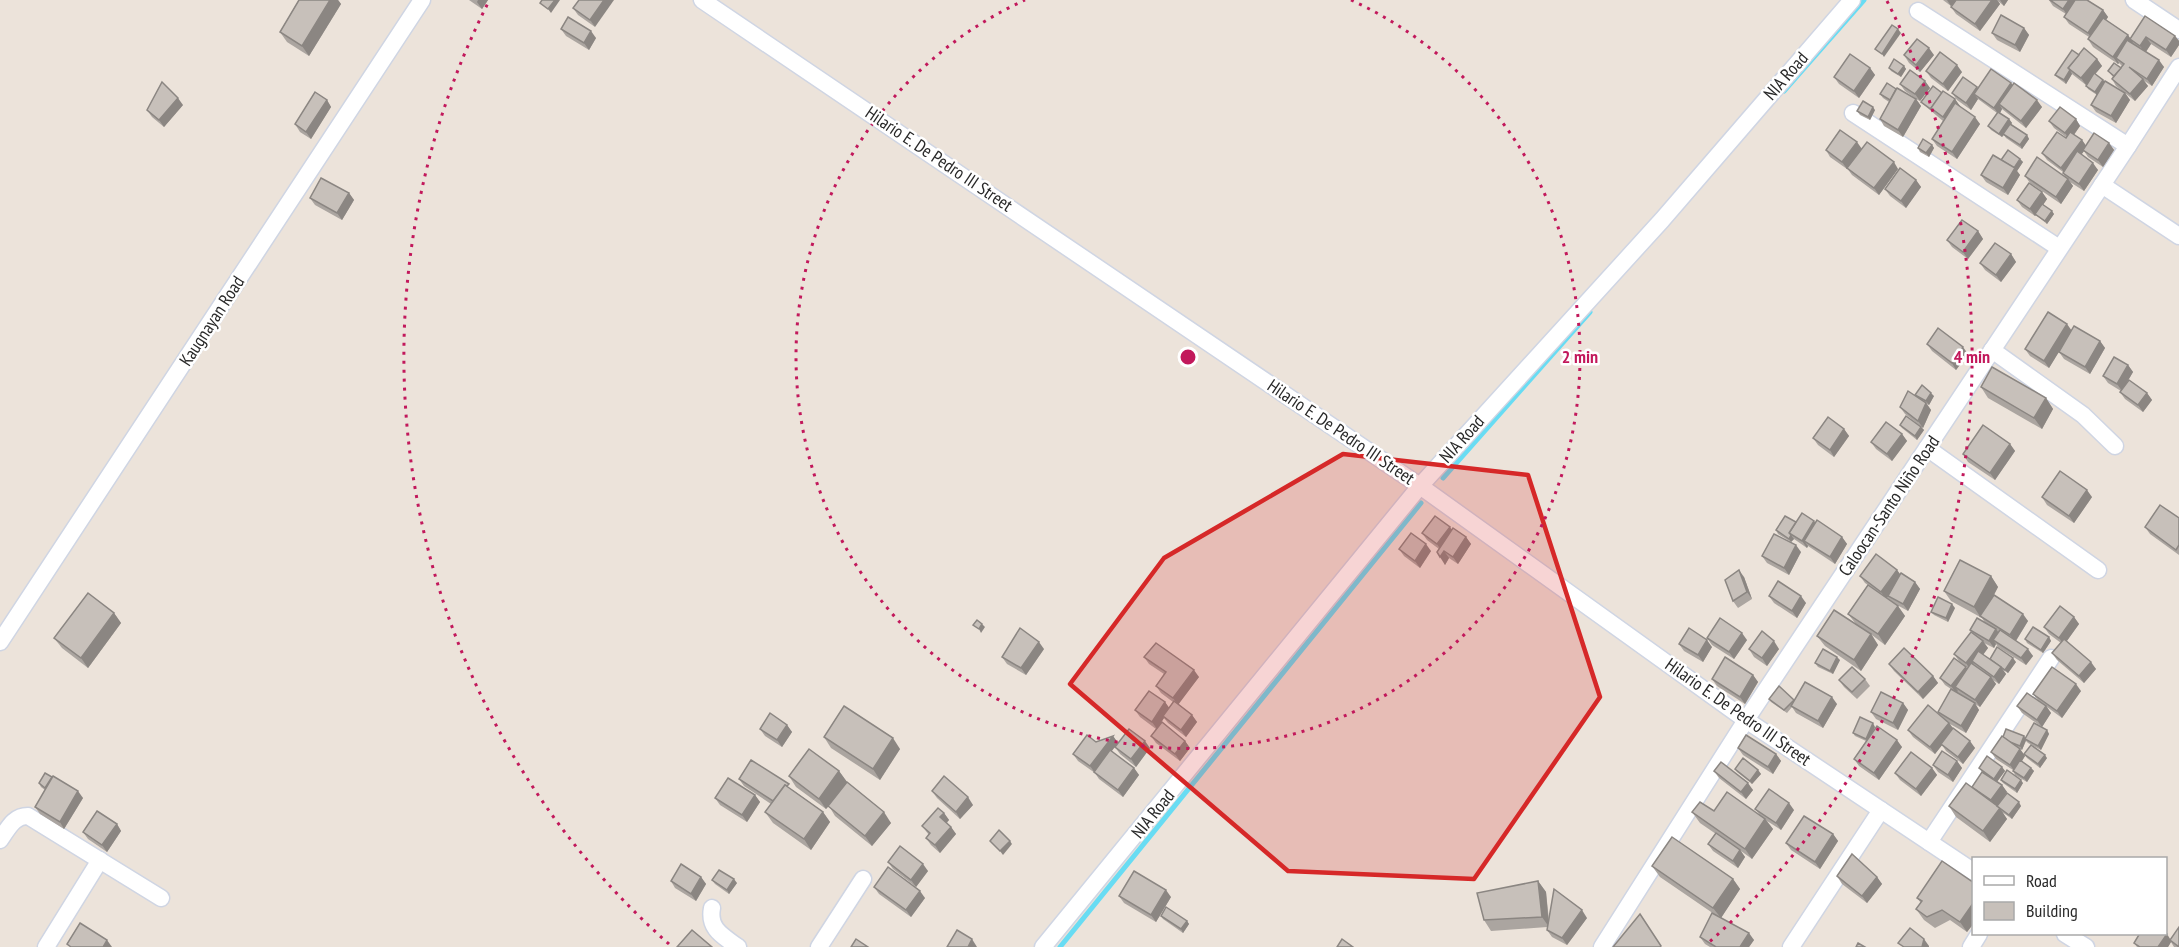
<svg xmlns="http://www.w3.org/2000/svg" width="2179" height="947" viewBox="0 0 2179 947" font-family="'PT Sans Narrow',sans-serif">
  <rect width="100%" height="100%" fill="#ece3da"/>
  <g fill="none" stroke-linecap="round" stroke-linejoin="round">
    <g stroke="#68dcf3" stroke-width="5">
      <polyline points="1784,91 1864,0"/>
      <polyline points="1443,478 1590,312"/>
      <polyline points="1060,947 1421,503"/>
    </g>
    <g stroke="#cfd5e3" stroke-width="19">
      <g id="minor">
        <polyline points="702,0 1420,486 1746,720 1974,872"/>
        <polyline points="2134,0 2179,30"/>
        <polyline points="1918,11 2128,146"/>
        <polyline points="1853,113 2059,248"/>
        <polyline points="2102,185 2179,236"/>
        <polyline points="1992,350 2083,415 2115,446"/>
        <polyline points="1927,448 2098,570"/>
        <polyline points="0,642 422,0"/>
        <path d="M0 840C8 829 13 816 28 816L161 898"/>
        <polyline points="1929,842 2051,658"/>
        <path d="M712 908C708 929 723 936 738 947"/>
        <polyline points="2065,934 2086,947"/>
        <polyline points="46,947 100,860"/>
        <polyline points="819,947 863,879"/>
        <polyline points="1043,947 1420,486 1662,220 1852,0"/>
        <polyline points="1602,947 1746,720 2128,146 2179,67"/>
        <polyline points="1791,947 1881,810"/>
        <polyline points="1971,947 1979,934"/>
      </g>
    </g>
    <use href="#minor" stroke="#fff" stroke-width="16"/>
  </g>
  <g fill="#aba5a0">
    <polygon points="299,0 338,0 341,4 309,56 287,42 280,32"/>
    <polygon points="469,0 488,0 482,9"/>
    <polygon points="579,0 595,27 578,15 573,8"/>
    <polygon points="1943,0 1956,0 1951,6"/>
    <polygon points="1956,0 2008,0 2004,6 1998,1 2000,4 1980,31 1956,14 1951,7"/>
    <polygon points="2049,0 2087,0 2103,10 2108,17 2106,20 2128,35 2130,39 2145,16 2175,36 2179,41 2179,45 2171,57 2151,44 2146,52 2164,67 2152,86 2143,80 2148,86 2135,101 2116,86 2112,79 2113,77 2108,71 2121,68 2122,66 2119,63 2118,64 2093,47 2088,39 2089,37 2069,24 2064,17 2066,14 2053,6"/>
    <polygon points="2024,28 2029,35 2020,52 1997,40 1992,33"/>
    <polygon points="561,29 596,38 589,50 566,36"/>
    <polygon points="1904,55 1934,55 1920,72 1909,63"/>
    <polygon points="2079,55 2097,59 2102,66 2095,74 2103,80 2105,82 2125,93 2130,100 2116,123 2096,112 2091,105 2097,95 2088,89 2086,85 2072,74 2066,84 2058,78 2055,75"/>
    <polygon points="1904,66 1906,69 1901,77 1891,71 1889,68"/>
    <polygon points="1870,68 1875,75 1859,98 1839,84 1834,77"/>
    <polygon points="1926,71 1962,72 1948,91 1931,78"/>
    <polygon points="1925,81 1930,88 1920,101 1916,99 1921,106 1903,137 1884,126 1880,119 1889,102 1883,98 1880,94 1915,98 1905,91 1900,84"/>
    <polygon points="2011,83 2013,86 2042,107 2026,128 2002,109 2000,113 2009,119 2012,123 2010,125 2027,135 2029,139 2022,149 2006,138 2004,135 2002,137 1991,130 1988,126 1997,113 1978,99 1971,110 1957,100 1952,93 1977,87 1978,88"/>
    <polygon points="1942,93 1955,99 1960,107 1980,124 1957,159 1937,146 1932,139 1943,121 1924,105 1921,102"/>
    <polygon points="327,100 331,107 311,139 300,132 295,124"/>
    <polygon points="183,105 164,127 152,117 147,110"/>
    <polygon points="1875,110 1870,120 1860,115 1857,111"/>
    <polygon points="2076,119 2080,126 2074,135 2082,140 2086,146 2109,143 2114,150 2103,167 2088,157 2084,151 2081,155 2098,170 2084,191 2070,182 2073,186 2061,204 2030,183 2025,176 2065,177 2063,173 2063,172 2047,160 2042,153 2066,137 2054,128 2049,121"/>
    <polygon points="1932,145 1934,148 1929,157 1920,152 1918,148"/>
    <polygon points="1862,149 1898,169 1879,195 1852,175 1847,168 1847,169 1830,157 1826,150"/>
    <polygon points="2020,159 2023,162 2017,171 2020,175 2008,195 1986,182 1981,175 2001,160"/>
    <polygon points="1916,180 1921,187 1906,208 1890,196 1885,189"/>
    <polygon points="2042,192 2047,199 2043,205 2054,214 2047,224 2036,215 2035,216 2022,207 2017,200"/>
    <polygon points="349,193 354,200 342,220 315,205 310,198"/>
    <polygon points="1978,231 1983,239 1968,259 1952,247 1947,240"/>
    <polygon points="2011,254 2016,262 2001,282 1985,270 1980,263"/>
    <polygon points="2072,330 2100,341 2105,348 2090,374 2064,359 2059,352 2068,336 2049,368 2030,356 2025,349"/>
    <polygon points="1927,344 1968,354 1956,370 1932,351"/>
    <polygon points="2128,365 2133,372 2127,382 2147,393 2152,400 2143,412 2125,399 2120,392 2121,391 2108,383 2103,376"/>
    <polygon points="1981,387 2046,398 2053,409 2042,429 1988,398"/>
    <polygon points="1916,396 1934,396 1929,405 1927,404 1931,410 1923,428 1905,414 1900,407"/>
    <polygon points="1900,425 1921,427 1924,430 1917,440 1902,428"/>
    <polygon points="1844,429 1849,436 1834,457 1818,445 1813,438"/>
    <polygon points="1902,434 1907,441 1892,461 1876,449 1871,442"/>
    <polygon points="2010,444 2015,451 1995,480 1968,462 1963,454"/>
    <polygon points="2042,497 2092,497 2074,523 2047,505"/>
    <polygon points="2179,518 2179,555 2150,534 2145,527"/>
    <polygon points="1796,522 1815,523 1842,537 1847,544 1835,564 1808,546 1807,548 1794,539 1791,542 1778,534 1776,530"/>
    <polygon points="1452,529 1466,537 1471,544 1458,564 1449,558 1445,565 1439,549 1427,540 1422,533"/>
    <polygon points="1399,549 1431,551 1420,568 1404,556"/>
    <polygon points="1801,552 1789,575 1767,563 1762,556"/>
    <polygon points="1897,570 1900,574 1915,582 1920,589 1908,611 1897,605 1905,616 1885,645 1872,635 1878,645 1861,671 1825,646 1817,636 1856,624 1848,614 1868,585 1865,583 1860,576"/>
    <polygon points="1991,576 1998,587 1994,595 2028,621 2016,641 2033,656 2026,665 1998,647 1996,644 1994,648 1984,643 1988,648 1983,655 1990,659 2016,662 2008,673 2003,670 2006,674 1999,684 1993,680 1996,684 1980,707 1975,704 1979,710 1966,733 1950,724 1953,728 1975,748 1963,764 1946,751 1942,745 1935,754 1913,737 1908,730 1939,715 1938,712 1951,689 1945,685 1940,678 1966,667 1967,669 1968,668 1959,661 1954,654 1972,632 1970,630 1985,623 1982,618 1951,601 1944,591"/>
    <polygon points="1744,577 1752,599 1738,608 1733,601"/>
    <polygon points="1769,596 1806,603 1797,618 1774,603"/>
    <polygon points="1955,608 1948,622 1934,615 1931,612"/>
    <polygon points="114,613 121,623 88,668 62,648 54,638"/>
    <polygon points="2074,617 2079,624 2066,642 2096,669 2084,683 2057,660 2052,653 2061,643 2049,634 2044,627"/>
    <polygon points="2049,637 2051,641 2043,653 2027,643 2025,639"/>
    <polygon points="1707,638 1747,640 1734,659 1712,645"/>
    <polygon points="1679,644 1712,647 1703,662 1684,651"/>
    <polygon points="1044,649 1026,675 1007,664 1002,657"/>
    <polygon points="1749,649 1779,649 1767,666 1754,657"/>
    <polygon points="1144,657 1199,677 1178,704 1192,715 1197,722 1186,737 1168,723 1164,718 1158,727 1185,741 1190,748 1180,761 1156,743 1151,736 1156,729 1140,717 1135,710 1165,702 1169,708 1173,702 1161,693 1156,686 1164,674 1149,664"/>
    <polygon points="1840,660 1833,674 1818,667 1815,663"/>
    <polygon points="1889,664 1933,676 1938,683 1923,699 1894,671"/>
    <polygon points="1753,675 1758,682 1745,704 1717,686 1712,679"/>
    <polygon points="1865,679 1870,686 1857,699 1844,687 1839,680"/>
    <polygon points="2081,691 2062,718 2047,707 2051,713 2042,727 2022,713 2017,706 2038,700 2033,694"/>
    <polygon points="1769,699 1794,700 1837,704 1823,728 1796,713 1792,707 1787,713 1771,702"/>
    <polygon points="1903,703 1908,710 1898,730 1876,719 1871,712"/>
    <polygon points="787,725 792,732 782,747 765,736 760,729"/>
    <polygon points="1875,727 1873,731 1902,747 1879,780 1859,766 1854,759 1866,741 1855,736 1853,733"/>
    <polygon points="2047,730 2049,734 2041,750 2028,743 2026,741 2022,750 2020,749 2025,756 2022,761 2031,768 2034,771 2027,782 2015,775 2013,770 1996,759 1991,752 2003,737 2024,736 2026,738"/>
    <polygon points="1113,736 1118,743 1111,751 1134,768 1139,775 1123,797 1099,779 1095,773 1078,761 1073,754 1096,742"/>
    <polygon points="824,737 900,749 880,780 831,748"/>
    <polygon points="1115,747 1150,748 1136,767 1120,754"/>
    <polygon points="1738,748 1776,754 1781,761 1773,774 1743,755"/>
    <polygon points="2024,754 2047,758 2040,768 2027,758"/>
    <polygon points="1957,761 1962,768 1953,782 1938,772 1933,765"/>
    <polygon points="2002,767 2005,771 1997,782 2002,785 2007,792 2002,799 2021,806 2012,819 2002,812 2007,819 1990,842 1956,817 1949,806 1973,788 1982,772 1979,768"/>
    <polygon points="1932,768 1937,775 1921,796 1900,780 1895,773"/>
    <polygon points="1735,769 1758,770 1761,774 1752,784 1737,772"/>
    <polygon points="839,771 847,782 891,823 872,846 835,816 829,806 826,809 796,787 789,776"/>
    <polygon points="1714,771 1753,790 1746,799 1719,778"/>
    <polygon points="739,779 793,790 823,812 830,822 811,850 773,823 765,812 771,804 744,786"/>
    <polygon points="2001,780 2023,783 2017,793 2003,783"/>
    <polygon points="39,783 83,798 64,829 40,814 35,807 45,790 41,787"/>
    <polygon points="932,791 973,805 960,819 937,798"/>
    <polygon points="755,795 760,802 747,822 720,805 715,798"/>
    <polygon points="1755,809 1794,810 1781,830 1767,821 1773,829 1752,859 1741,851 1745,857 1738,868 1713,851 1708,844 1716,834 1700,823 1692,812 1714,811 1759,814"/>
    <polygon points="944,813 949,820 947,823 951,827 956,834 940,853 931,845 926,838 929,835 922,826"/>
    <polygon points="117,824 121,831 107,852 88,839 83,832"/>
    <polygon points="1833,834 1838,841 1820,869 1791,850 1786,843"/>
    <polygon points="888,862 928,871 916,887 893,869"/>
    <polygon points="1652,866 1733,879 1740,889 1721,918 1754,940 1749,947 1710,947 1705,944 1700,937 1717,916 1660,877"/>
    <polygon points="1837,876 1877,877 1882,884 1867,903 1842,884"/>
    <polygon points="701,877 706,884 696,901 675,888 671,881"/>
    <polygon points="712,880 737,883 729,894 715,884"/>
    <polygon points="1538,881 1546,892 1549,920 1587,918 1567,945 1552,937 1547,930 1547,927 1491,931 1484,920"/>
    <polygon points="1974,883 1974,923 1967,932 1950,920 1935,928 1924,920 1916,909 1921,903 1917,898"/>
    <polygon points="874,887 925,898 911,917 879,894"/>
    <polygon points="1119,896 1171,897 1156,922 1124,903"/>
    <polygon points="1161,916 1187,921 1189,924 1183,933 1163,919"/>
    <polygon points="2170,940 2179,947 2174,947 2171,942 2168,947 2137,947 2134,943"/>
  </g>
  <g fill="#8b8682">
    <polygon points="330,0 338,0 341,4 309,56 302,46"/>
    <polygon points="478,0 488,0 482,9 477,2"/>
    <polygon points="555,0 560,0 551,13 548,9"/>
    <polygon points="604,0 614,0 595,27 590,20"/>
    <polygon points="1947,0 1956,0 1951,6"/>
    <polygon points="1992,0 1997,0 2000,4 1980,31 1975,24"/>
    <polygon points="2000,0 2008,0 2004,6"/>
    <polygon points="2069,0 2079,0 2068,16 2063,9"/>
    <polygon points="2103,10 2108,17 2093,40 2088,33"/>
    <polygon points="2024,28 2029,35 2020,52 2015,45"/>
    <polygon points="1898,29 1901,33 1884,57 1882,54"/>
    <polygon points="591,31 596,38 589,50 584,43"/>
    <polygon points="2128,35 2133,42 2120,61 2116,58 2119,63 2118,64 2113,57"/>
    <polygon points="2175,36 2179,41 2179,45 2171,57 2166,50"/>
    <polygon points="2146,37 2151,44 2145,53 2140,46"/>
    <polygon points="1929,48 1934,55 1920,72 1916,65"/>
    <polygon points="2097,59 2102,66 2086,85 2081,78"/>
    <polygon points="2159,60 2164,67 2152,86 2147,79"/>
    <polygon points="1957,65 1962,72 1948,91 1943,84"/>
    <polygon points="1904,66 1906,69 1901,77 1898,74"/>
    <polygon points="1870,68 1875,75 1859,98 1854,91"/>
    <polygon points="2070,70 2072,74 2066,84 2064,80"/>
    <polygon points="2143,79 2148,86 2135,101 2130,94"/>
    <polygon points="2103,80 2106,83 2097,96 2095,92"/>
    <polygon points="1925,81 1930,88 1920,101 1915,94"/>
    <polygon points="2011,83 2016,90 1999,104 2002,109 1999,115 1994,108"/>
    <polygon points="1977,87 1982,94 1974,94 1978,99 1971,110 1966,103"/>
    <polygon points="2125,93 2130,100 2116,123 2111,116"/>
    <polygon points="178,98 183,105 164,127 159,120"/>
    <polygon points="1916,99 1921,106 1903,137 1898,130"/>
    <polygon points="1955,99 1960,106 1948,124 1943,117"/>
    <polygon points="327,100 331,107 311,139 306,132"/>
    <polygon points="2037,100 2042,107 2026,128 2021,121"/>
    <polygon points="1873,107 1875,110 1870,120 1868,117"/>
    <polygon points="1975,117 1980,124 1957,159 1952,152"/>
    <polygon points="2009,119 2012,123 2002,137 1999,134"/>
    <polygon points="2076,119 2080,126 2070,140 2065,133"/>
    <polygon points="2027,135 2029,139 2022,149 2020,145"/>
    <polygon points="2082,140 2087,147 2066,175 2061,168"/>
    <polygon points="1857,142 1862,149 1847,169 1842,162"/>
    <polygon points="2109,143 2114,150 2103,167 2098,160"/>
    <polygon points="1932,145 1934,148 1929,157 1926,153"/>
    <polygon points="2020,159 2023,162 2017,171 2020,175 2008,195 2003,188 2013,169"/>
    <polygon points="1894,162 1898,169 1879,195 1874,188"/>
    <polygon points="2093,163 2098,170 2084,191 2079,184"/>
    <polygon points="2068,179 2073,186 2061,204 2056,197"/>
    <polygon points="1916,180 1921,187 1906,208 1901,201"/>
    <polygon points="2042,192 2047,199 2036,215 2035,214 2036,215 2035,216 2030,209"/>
    <polygon points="349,193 354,200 342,220 337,213"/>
    <polygon points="2052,211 2054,214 2047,224 2045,221"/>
    <polygon points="1978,231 1983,239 1968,259 1963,252"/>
    <polygon points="2011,254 2016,262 2001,282 1996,275"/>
    <polygon points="2067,324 2072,331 2049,368 2044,361"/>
    <polygon points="2100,341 2105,348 2090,374 2085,367"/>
    <polygon points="1963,347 1968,354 1956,370 1952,363"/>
    <polygon points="2128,365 2133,372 2122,391 2117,384"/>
    <polygon points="1931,393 1934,396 1929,405 1926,401"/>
    <polygon points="2147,393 2152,400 2143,412 2138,405"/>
    <polygon points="2046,398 2053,409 2042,429 2034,418"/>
    <polygon points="1926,403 1931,410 1923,428 1918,421"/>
    <polygon points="1921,427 1924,430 1917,440 1915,436"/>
    <polygon points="1844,429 1849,436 1834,457 1830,450"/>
    <polygon points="1902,434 1907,441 1892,461 1887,454"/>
    <polygon points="2010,444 2015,451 1995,480 1990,473"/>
    <polygon points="2087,490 2092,497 2074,523 2069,516"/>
    <polygon points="1814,521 1819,528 1804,541 1808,546 1807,548 1802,541"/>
    <polygon points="1450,527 1455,534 1442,552 1437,544"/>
    <polygon points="1791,535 1794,539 1791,542 1789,539"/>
    <polygon points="1466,537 1471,544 1458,564 1453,557"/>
    <polygon points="1842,537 1847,544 1835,564 1830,557"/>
    <polygon points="1426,544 1431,551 1420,568 1415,561"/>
    <polygon points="1796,545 1801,552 1789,575 1784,568"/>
    <polygon points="1444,551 1449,558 1445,565 1440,557"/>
    <polygon points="1739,570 1744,577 1752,599 1747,592"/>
    <polygon points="1897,570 1902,577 1886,599 1881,592"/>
    <polygon points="1991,576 1998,587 1982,617 1980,616 1981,618 1974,607"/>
    <polygon points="1915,582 1920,589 1908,611 1903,604"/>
    <polygon points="1801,596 1806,603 1797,618 1792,611"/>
    <polygon points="1952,604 1955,608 1948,622 1946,618"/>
    <polygon points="1898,606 1905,616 1885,645 1878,634"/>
    <polygon points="114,613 121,623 88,668 81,658"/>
    <polygon points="2023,614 2028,621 2015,642 2010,635"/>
    <polygon points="2074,617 2079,624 2064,645 2059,638"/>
    <polygon points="982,624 985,627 981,633 979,629"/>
    <polygon points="1996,629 2001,636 1993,640 1996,644 1994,648 1989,641"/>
    <polygon points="1742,633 1747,640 1734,659 1729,652"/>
    <polygon points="1871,634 1878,645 1861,671 1854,660"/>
    <polygon points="2049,637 2051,641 2043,653 2041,650"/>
    <polygon points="1707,640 1712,647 1703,662 1698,655"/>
    <polygon points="1774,641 1779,649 1767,666 1762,658"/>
    <polygon points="1983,641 1988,648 1976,664 1972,661 1975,666 1971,671 1966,663"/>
    <polygon points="1039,642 1044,649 1026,675 1021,668"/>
    <polygon points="2028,649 2033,656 2026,665 2021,658"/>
    <polygon points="1837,657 1840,660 1833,674 1830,671"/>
    <polygon points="2013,658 2016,662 2008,673 2005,670"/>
    <polygon points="2091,662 2096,669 2084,683 2079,676"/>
    <polygon points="1966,667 1971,674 1955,687 1958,691 1956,693 1951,686"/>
    <polygon points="2001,667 2006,674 1999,684 1994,677"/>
    <polygon points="1194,670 1199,677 1178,705 1173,698"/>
    <polygon points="1753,675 1758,682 1745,704 1740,697"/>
    <polygon points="1933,676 1938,683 1923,699 1918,692"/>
    <polygon points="1991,677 1996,684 1980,707 1975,700"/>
    <polygon points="2076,684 2081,691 2062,718 2057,711"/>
    <polygon points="1832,697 1837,704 1823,728 1818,721"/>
    <polygon points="1165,702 1170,709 1163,716 1164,718 1157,729 1152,722"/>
    <polygon points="1903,703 1908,710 1898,730 1893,723"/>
    <polygon points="1975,703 1979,710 1966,733 1961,726"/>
    <polygon points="2046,706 2051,713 2042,727 2037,720"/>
    <polygon points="1192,715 1197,722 1186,737 1181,730"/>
    <polygon points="1873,723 1875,727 1868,742 1866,739"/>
    <polygon points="1949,723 1954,730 1935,754 1930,747"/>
    <polygon points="787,725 792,732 782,747 777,740"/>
    <polygon points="2047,730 2049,734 2041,750 2038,746"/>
    <polygon points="1113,736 1118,743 1095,773 1090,766"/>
    <polygon points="2024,736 2026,740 2022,750 2020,746"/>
    <polygon points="893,738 900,749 880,780 873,769"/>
    <polygon points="1897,740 1902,747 1879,780 1874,773"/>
    <polygon points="1145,741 1150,748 1136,767 1131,759"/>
    <polygon points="1185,741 1190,748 1180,761 1175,754"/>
    <polygon points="1970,741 1975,748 1963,764 1958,757"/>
    <polygon points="2020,749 2025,756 2015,772 2010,765"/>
    <polygon points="1776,754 1781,761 1773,774 1768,767"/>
    <polygon points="2045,755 2047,758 2040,768 2038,764"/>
    <polygon points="1957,761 1962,768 1953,782 1948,775"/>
    <polygon points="2002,767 2005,771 1996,783 1994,779"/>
    <polygon points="1134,768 1139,775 1123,797 1118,790"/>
    <polygon points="1932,768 1937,775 1921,796 1916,789"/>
    <polygon points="2031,768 2034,771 2027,782 2024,778"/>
    <polygon points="1758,770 1761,774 1752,784 1750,781"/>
    <polygon points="839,771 847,782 826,809 819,799"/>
    <polygon points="2021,780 2023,783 2017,793 2015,789"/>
    <polygon points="1748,783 1753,790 1746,799 1741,792"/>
    <polygon points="2002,785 2007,792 1996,808 1991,800"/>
    <polygon points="78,791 83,798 64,829 60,822"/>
    <polygon points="755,795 760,802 747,822 742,815"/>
    <polygon points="968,797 973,805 960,819 956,812"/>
    <polygon points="2019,802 2021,806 2012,819 2009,815"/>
    <polygon points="1789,803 1794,810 1781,830 1776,823"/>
    <polygon points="2000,808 2007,819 1990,842 1983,831"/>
    <polygon points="823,812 830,822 811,850 804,839"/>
    <polygon points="884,812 891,823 872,846 865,836"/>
    <polygon points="944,813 949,820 945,824 940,817"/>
    <polygon points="1765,819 1773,829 1752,859 1745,849"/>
    <polygon points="117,824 121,831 107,852 102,845"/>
    <polygon points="951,827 956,834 940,853 935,845"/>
    <polygon points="1833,834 1838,841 1820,869 1815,862"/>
    <polygon points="1010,841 1012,844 1003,855 1000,851"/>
    <polygon points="1740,850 1745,857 1738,868 1733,861"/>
    <polygon points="923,864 928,871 916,887 911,880"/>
    <polygon points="701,877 706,884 696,901 691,894"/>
    <polygon points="1877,877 1882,884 1867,903 1862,896"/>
    <polygon points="734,879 737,883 729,894 727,890"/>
    <polygon points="1733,879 1740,889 1721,918 1713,908"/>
    <polygon points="1538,881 1546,892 1549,927 1542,917"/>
    <polygon points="1166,890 1171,897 1156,922 1151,915"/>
    <polygon points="920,891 925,898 911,917 906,910"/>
    <polygon points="1974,902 1974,923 1967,932 1960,922"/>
    <polygon points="1582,910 1587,918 1567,945 1562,938"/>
    <polygon points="1187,921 1189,924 1183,933 1181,929"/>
    <polygon points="1749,933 1754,940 1749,947 1740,947"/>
    <polygon points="2167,934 2172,942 2170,940 2171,942 2168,947 2158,947"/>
    <polygon points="972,939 977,947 968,947"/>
    <polygon points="1924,939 1929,946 1929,947 1922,947"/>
    <polygon points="107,940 112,947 103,947"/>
  </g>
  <g fill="#c7c0ba" stroke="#8b8682" stroke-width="1.5">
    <polygon points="299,0 330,0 302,46 280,32"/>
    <polygon points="542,0 555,0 548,9 540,3"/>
    <polygon points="579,0 604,0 590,20 573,8"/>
    <polygon points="1956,0 1992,0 1975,24 1951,7"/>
    <polygon points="2050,0 2069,0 2063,9"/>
    <polygon points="2075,0 2087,0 2103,10 2088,33 2064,17"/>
    <polygon points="2001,15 2024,28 2015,45 1992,33"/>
    <polygon points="2145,16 2175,36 2166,50 2146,37 2140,46 2130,39"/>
    <polygon points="568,17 591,31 584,43 561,29"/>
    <polygon points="2103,18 2128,35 2113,57 2088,39"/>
    <polygon points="1892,25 1898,29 1882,54 1875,49"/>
    <polygon points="1917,39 1929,48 1916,65 1904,55"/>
    <polygon points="2127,40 2159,60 2147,79 2129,67 2143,79 2130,94 2112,79 2124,64 2116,58"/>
    <polygon points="2084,48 2097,59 2081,78 2068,68"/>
    <polygon points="2072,50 2079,55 2068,68 2070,70 2064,80 2055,75"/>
    <polygon points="1940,52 1957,65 1943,84 1926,71"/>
    <polygon points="1850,54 1870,68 1854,91 1834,77"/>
    <polygon points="1894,59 1904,66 1898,74 1889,68"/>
    <polygon points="2114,63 2121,68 2114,76 2108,71"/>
    <polygon points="1991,69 2011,83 1994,108 1974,94"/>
    <polygon points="1910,70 1925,81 1915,94 1900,84"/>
    <polygon points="2094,73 2103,80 2095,92 2086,86"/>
    <polygon points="1963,77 1977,87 1966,103 1952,93"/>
    <polygon points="2105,81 2125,93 2111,116 2091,105"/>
    <polygon points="162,82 178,98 159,120 147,110"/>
    <polygon points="1887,83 1896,89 1890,100 1880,94"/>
    <polygon points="2014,83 2037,100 2021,121 1999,104"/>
    <polygon points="1933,86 1942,93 1931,108 1932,110 1921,102"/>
    <polygon points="1897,88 1916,99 1898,130 1880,119"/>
    <polygon points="1943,91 1955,99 1943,117 1931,108"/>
    <polygon points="315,92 327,100 306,132 295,124"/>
    <polygon points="1863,101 1873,107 1868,117 1857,111"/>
    <polygon points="1955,103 1975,117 1952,152 1932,139"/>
    <polygon points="2060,107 2076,119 2065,133 2049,121"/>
    <polygon points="1998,112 2009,119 1999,134 1988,126"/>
    <polygon points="2010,124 2027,135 2020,145 2003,134"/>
    <polygon points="1840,130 1857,142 1842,162 1826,150"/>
    <polygon points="2057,132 2066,138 2070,132 2082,140 2061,168 2042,153"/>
    <polygon points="2094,133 2109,143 2098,160 2083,150"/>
    <polygon points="1923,139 1932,145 1926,153 1918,148"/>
    <polygon points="1867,142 1894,162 1874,188 1847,168"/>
    <polygon points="2008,150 2020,159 2014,168 2001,160"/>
    <polygon points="2077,151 2093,163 2079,184 2063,173"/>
    <polygon points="1993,155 2015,168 2003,188 1981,175"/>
    <polygon points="2037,157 2068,179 2056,197 2025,176"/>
    <polygon points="1900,168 1916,180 1901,201 1885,189"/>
    <polygon points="321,178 349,193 337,213 310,198"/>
    <polygon points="2029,183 2042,192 2030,209 2017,200"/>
    <polygon points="2042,204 2052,211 2045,221 2035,214"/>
    <polygon points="1962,220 1978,231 1963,252 1947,240"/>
    <polygon points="1995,243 2011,254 1996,275 1980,263"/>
    <polygon points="2048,312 2067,324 2044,361 2025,349"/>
    <polygon points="2074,326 2100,341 2085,367 2059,352"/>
    <polygon points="1938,328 1963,347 1952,363 1927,344"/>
    <polygon points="2114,357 2128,365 2117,384 2103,376"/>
    <polygon points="1992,367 2046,398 2034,418 1981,387"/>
    <polygon points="2129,380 2147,393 2138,405 2120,392"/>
    <polygon points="1922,385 1931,393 1926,401 1915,395"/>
    <polygon points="1908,391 1926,403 1918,421 1900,407"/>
    <polygon points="1906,416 1921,427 1915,436 1900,425"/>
    <polygon points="1828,417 1844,429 1830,450 1813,438"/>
    <polygon points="1886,422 1902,434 1887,454 1871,442"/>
    <polygon points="1983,425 2010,444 1990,473 1963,454"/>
    <polygon points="2060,471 2087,490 2069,516 2042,497"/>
    <polygon points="2160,505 2179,518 2179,545 2176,550 2145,527"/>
    <polygon points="1802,513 1814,521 1802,541 1789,533"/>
    <polygon points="1435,516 1450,527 1437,544 1422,533"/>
    <polygon points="1785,516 1796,522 1789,533 1791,535 1789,539 1776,530"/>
    <polygon points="1817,520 1842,537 1830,557 1804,541"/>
    <polygon points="1453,528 1466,537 1453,557 1444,551 1440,557 1437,552"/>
    <polygon points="1411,533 1426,544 1415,561 1399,549"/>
    <polygon points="1774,534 1796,545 1784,568 1762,556"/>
    <polygon points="1876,554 1897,570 1881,592 1860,576"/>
    <polygon points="1960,560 1991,576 1974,607 1944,591"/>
    <polygon points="1739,570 1747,592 1733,601 1725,580"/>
    <polygon points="1901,573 1915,582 1903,604 1888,596"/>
    <polygon points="1778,581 1801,596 1792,611 1769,596"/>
    <polygon points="1868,585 1898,606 1878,634 1848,614"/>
    <polygon points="88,593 114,613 81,658 54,638"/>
    <polygon points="1994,595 2023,614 2010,635 1980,616"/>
    <polygon points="1938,597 1952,604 1946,618 1931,612"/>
    <polygon points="2060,606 2074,617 2059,638 2044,627"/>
    <polygon points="1834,610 1871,634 1854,660 1817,636"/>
    <polygon points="1720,618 1742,633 1729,652 1707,638"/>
    <polygon points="1977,618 1996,629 1989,641 1970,630"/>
    <polygon points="977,620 982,624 979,629 973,625"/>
    <polygon points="2033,627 2049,637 2041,650 2025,639"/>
    <polygon points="1020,628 1039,642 1021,668 1002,657"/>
    <polygon points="1689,628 1707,640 1698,655 1679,644"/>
    <polygon points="2000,630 2028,649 2021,658 1993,640"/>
    <polygon points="1762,631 1774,641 1762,658 1749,649"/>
    <polygon points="1971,632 1983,641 1966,663 1954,654"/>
    <polygon points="2064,639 2091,662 2079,676 2052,653"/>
    <polygon points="1156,643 1194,670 1173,698 1156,686 1166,672 1144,657"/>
    <polygon points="1997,647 2013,658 2005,670 1990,659"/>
    <polygon points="1904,648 1933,676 1918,692 1889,664"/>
    <polygon points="1823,649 1837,657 1830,671 1815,663"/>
    <polygon points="1978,651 2001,667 1994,677 1972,661"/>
    <polygon points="1725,657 1753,675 1740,697 1712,679"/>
    <polygon points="1954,658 1966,667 1951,686 1940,678"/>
    <polygon points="1971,663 1991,677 1975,700 1955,687"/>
    <polygon points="1852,667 1865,679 1852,692 1839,680"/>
    <polygon points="2052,667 2076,684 2057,711 2033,694"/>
    <polygon points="1805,682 1832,697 1818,721 1791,706"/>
    <polygon points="1779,686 1794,700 1784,710 1769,699"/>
    <polygon points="1951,689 1975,703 1961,726 1938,712"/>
    <polygon points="1149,691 1165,702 1152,722 1135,710"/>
    <polygon points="1881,692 1903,703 1893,723 1871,712"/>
    <polygon points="2027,693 2046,706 2037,720 2017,706"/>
    <polygon points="1174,701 1192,715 1181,730 1163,716"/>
    <polygon points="1928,705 1949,723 1930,747 1908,730"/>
    <polygon points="844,706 893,738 873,769 824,737"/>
    <polygon points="770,713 787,725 777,740 760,729"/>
    <polygon points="1860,717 1873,723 1866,739 1853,733"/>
    <polygon points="1162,722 1185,741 1175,754 1151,736"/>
    <polygon points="2034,723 2047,730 2038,746 2025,739"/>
    <polygon points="1877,726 1897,740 1874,773 1854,759"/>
    <polygon points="1953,728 1970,741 1958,757 1941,744"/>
    <polygon points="1129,729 1145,741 1131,759 1115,747"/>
    <polygon points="2006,729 2024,736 2020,746 2010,742 2003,737"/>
    <polygon points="1087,735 1096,742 1113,736 1090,766 1073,754"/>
    <polygon points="1746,735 1776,754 1768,767 1738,748"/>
    <polygon points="2002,736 2020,749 2010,765 1991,752"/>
    <polygon points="2031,745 2045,755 2038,764 2024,754"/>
    <polygon points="809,749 839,771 819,799 789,776"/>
    <polygon points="1110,750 1134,768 1118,790 1094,772"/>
    <polygon points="1942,751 1957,761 1948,775 1933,765"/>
    <polygon points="1911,752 1932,768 1916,789 1895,773"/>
    <polygon points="1987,756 2002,767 1994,779 1979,768"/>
    <polygon points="1743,758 1758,770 1750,781 1735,769"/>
    <polygon points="751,760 789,784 787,786 785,785 773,801 739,779"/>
    <polygon points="2020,760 2031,768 2024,778 2013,771"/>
    <polygon points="1721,762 1748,783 1741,792 1714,771"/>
    <polygon points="2007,770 2021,780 2015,789 2001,780"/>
    <polygon points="1982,772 2002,785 1991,800 1972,787"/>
    <polygon points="45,773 52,777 45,788 39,783"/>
    <polygon points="53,776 78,791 60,822 35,807"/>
    <polygon points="944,776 968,797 956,812 932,791"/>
    <polygon points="728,778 755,795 742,815 715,798"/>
    <polygon points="847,782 884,812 865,836 828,806"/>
    <polygon points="1966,783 2000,808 1983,831 1949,806"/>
    <polygon points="785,785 823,812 804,839 765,812"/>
    <polygon points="1769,789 1789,803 1776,823 1755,809"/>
    <polygon points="1727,792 1765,819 1745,849 1692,812 1700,802 1714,811"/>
    <polygon points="2007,793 2019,802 2009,815 1997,806"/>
    <polygon points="938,808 944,813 940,817 951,827 935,845 926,838 930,833 922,826"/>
    <polygon points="97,811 117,824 102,845 83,832"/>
    <polygon points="1804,816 1833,834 1815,862 1786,843"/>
    <polygon points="999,830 1010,841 1000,851 990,841"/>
    <polygon points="1716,833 1740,850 1733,861 1708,844"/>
    <polygon points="1672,837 1733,879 1713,908 1652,866"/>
    <polygon points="900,846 923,864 911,880 888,862"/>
    <polygon points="1852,854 1877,877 1862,896 1837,876"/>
    <polygon points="1942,861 1974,883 1974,902 1960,922 1942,910 1927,917 1916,909 1922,901 1917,898"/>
    <polygon points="681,864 701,877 691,894 671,881"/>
    <polygon points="888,867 920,891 906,910 874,887"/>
    <polygon points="719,870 734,879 727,890 712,880"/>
    <polygon points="1134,871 1166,890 1151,915 1119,896"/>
    <polygon points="1538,881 1542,917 1484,920 1477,893"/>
    <polygon points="1554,889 1582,910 1562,938 1547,930"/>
    <polygon points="1166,907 1187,921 1181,929 1161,916"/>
    <polygon points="1712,913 1749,933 1740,947 1716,947 1700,937"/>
    <polygon points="1640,914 1661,946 1660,947 1613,947"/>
    <polygon points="80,923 107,940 103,947 71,947 67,944"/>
    <polygon points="2179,927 2179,947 2170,940"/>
    <polygon points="1910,928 1924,939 1922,947 1904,947 1898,943"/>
    <polygon points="692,930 712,947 677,947"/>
    <polygon points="957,930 972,939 968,947 947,947"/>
    <polygon points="2140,933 2165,933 2167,934 2158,947 2140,947 2134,943"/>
    <polygon points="856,939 868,947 851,947"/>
    <polygon points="1342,939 1353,947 1337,947"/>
    <polygon points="1858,943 1865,947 1856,947"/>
  </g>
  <path fill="#d62828" fill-opacity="0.2" stroke="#d62828" stroke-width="4.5" stroke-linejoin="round" d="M1343 454 1528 475 1600 697 1474 879 1288 871 1070 684 1164 558Z"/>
  <g fill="none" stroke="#c2185b" stroke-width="3" stroke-dasharray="3 6">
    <path d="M1351 0A392 392 0 1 1 1025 0"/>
    <path d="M669 944A784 784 0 0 1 489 1M1887 1A784 784 0 0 1 1707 944"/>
  </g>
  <g text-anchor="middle" stroke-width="5" stroke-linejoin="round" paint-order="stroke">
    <g font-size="18" fill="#292929" stroke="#fff">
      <text transform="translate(1786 76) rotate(-49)" y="6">NIA Road</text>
      <text transform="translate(939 159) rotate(34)" y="6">Hilario E. De Pedro III Street</text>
      <text transform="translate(212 321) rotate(-57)" y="6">Kaugnayan Road</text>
      <text transform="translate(1341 432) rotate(34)" y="6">Hilario E. De Pedro III Street</text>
      <text transform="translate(1462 439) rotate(-48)" y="6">NIA Road</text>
      <text transform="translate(1889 506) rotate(-56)" y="6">Caloocan-Santo Niño Road</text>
      <text transform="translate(1738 712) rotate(35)" y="6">Hilario E. De Pedro III Street</text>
      <text transform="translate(1153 814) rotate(-51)" y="6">NIA Road</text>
    </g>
  </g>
  <circle cx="1188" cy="357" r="9" fill="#c2185b" stroke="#fff" stroke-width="3"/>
  <g font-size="18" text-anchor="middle" font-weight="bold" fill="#c2185b" stroke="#fff" stroke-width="5" stroke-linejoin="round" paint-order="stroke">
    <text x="1580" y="363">2 min</text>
    <text x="1972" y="363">4 min</text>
  </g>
  <rect x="1972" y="857" width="195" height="78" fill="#ffffff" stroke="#a9a9a9" stroke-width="1.5"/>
  <rect x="1984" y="876" width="30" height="9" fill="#ffffff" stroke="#a9a9a9" stroke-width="1.5"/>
  <text x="2026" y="887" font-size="18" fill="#292929">Road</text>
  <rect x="1984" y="902" width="30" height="18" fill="#c7c0ba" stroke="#a9a9a9" stroke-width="1.5"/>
  <text x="2026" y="917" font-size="18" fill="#292929">Building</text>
</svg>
